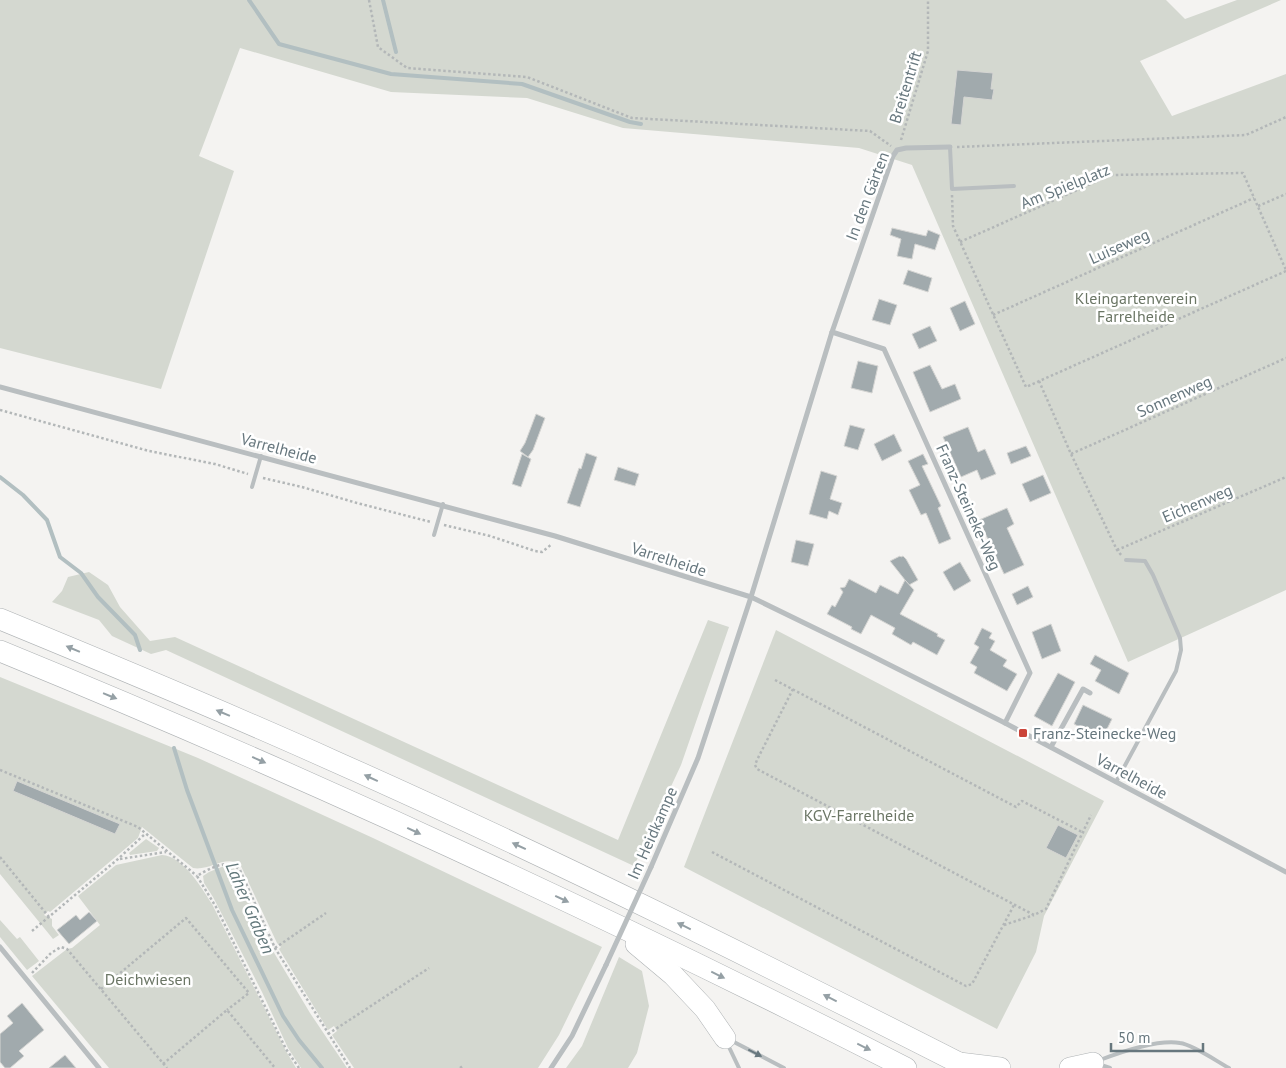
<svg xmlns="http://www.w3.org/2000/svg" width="1286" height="1068" font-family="'PT Sans',sans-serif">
<rect width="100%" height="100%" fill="#f4f3f1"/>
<g fill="#d4d8d0">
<path d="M0 0H1166L1185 19 1237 0H1281L1140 61 1172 116 1286 74V590L1128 662 912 165 859 148 623 128 527 98 391 92 240 48 199 156 234 171 161 389 0 348Z"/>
<path d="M89 572 108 585 120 607 150 641 175 637 618 840 708 620 729 627 681 765 634 866 166 650 151 654 112 636 99 620 52 602 62 591 68 577Z"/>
<path d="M776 630 1104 801 1044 916 1036 952 997 1029 684 867Z"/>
<path d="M0 677 198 758 373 838 602 947 559 1035 538 1068H354L332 1035 337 1031 334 1026 328 1030 279 949 281 947 277 943 240 864C224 855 210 871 193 868L142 827 138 838 50 912 48 911 44 915 52 919V926L59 935 53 939 0 874Z"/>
<path d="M146 839 159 848 157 851 130 855 129 853Z"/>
<path d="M162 855C183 856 201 887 212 904L286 1051 296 1068H109L32 976 67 949 72 948 100 925 78 896 116 865Z"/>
<path d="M224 866H232L237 872 273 951 310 1013 347 1068H301L288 1048 262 992 213 897 204 883 203 876 209 872Z"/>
<path d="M0 920 17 939 20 937 39 961 27 970 0 937Z"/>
<path d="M619 957 642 971 649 1006 637 1053 628 1068H566L582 1046Z"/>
</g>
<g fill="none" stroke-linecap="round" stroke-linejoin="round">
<g stroke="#b2bfc1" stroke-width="4">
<path d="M249 0 279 44 391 74 522 84 630 122 641 124"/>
<path d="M383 0 396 52"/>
<path d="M0 477 23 495 47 520 60 557 81 573 98 597 135 635 140 650"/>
<path d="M174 748 187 790 232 910 283 1016 299 1040 322 1068"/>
</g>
</g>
<g fill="#a1aaad" stroke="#d5d5d3">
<path d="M957 70 993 73 991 89H994L992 100 964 97 961 125 951 124Z"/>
<path d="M892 228 926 236 928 230 940 235 935 250 915 244 912 259 897 256 901 239 890 235Z"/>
<path d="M908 270 932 278 928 292 903 284Z"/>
<path d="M879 299 897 305 890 325 872 320Z"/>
<path d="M965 301 975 324 960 331 950 308Z"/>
<path d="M930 326 937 341 919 349 912 334Z"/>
<path d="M858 361 878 366 872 393 851 388Z"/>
<path d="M930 365 942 389 955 384 961 399 930 412 913 372Z"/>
<path d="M536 414 545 418 533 450 528 457 520 451 525 443Z"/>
<path d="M850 425 865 429 858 450 844 446Z"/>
<path d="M968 427 978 452 985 449 996 474 981 480 977 470 961 477 943 437Z"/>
<path d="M894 434 902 451 882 461 874 444Z"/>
<path d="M1026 446 1031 456 1011 464 1007 453Z"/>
<path d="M586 453 597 457 580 507 567 503 579 468 581 469Z"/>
<path d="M522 454 531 459 521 487 512 484Z"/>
<path d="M923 454 928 464 922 466 941 506 938 508 951 539 939 544 926 513 921 515 909 490 920 485 908 461Z"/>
<path d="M618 467 639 474 635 486 614 480Z"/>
<path d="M821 471 837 476 830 499 842 503 838 515 829 511 827 519 809 514Z"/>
<path d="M1043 475 1051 493 1030 502 1022 484Z"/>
<path d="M1007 508 1014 524 1007 528 1024 565 1004 574 979 520Z"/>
<path d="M796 540 814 544 808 566 791 562Z"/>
<path d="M900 556 901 557 903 556 906 559 918 580 909 585 890 561Z"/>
<path d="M960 562 971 581 954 591 943 572Z"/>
<path d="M849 579 876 593 880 585 898 594 905 580 914 590 900 614 938 634 937 636 945 640 937 655 913 642 911 645 892 634 895 628 871 615 861 634 851 629 852 627 827 614 832 605 835 607 843 592 840 588 845 587Z"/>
<path d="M1028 586 1033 597 1017 605 1012 594Z"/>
<path d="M1051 624 1061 651 1042 659 1032 632Z"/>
<path d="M982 628 992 633 989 638 995 641 990 650 1007 660 1003 666 1017 674 1007 691 974 673 977 667 970 663 979 647 974 644Z"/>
<path d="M1095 655 1129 673 1119 694 1095 681 1101 670 1090 664Z"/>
<path d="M1058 673 1075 682 1052 726 1034 716Z"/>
<path d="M1083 705 1112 719 1102 739 1074 724Z"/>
<path d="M17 781 120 824 115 834 13 791Z"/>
<path d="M1058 825 1078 835 1066 858 1046 848Z"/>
<path d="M89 912 97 921 69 944 57 930 76 915 80 920Z"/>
<path d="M22 1003 44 1030 19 1051 24 1056 10 1068H5L0 1062V1034L13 1023 7 1016Z"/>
<path d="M65 1055 76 1068H49Z"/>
</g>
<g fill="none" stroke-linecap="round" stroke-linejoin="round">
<g stroke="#afb3b5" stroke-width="22">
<g id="highway">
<path d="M0 619C112 665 225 712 336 762 550 857 760 962 969 1068"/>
<path d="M0 651C308 777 610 917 906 1068"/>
<path d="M636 944 673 975 705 1009 725 1038"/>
<path d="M959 1063 1000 1068"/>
<path d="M1070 1068 1093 1063"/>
</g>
</g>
<g stroke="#b3b7b8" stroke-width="2.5" stroke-dasharray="2.5 2.5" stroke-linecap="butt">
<path d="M369 0 378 47 407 68 527 77 632 118 870 131 891 146"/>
<path d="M901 140 928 51V0"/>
<path d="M957 147 1246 135 1286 117"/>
<path d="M952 195 953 226 1026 387 1286 271"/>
<path d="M1258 206 1286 194"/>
<path d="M960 242 1111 175 1243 173 1286 270"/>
<path d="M993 315 1254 198"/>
<path d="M1039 381 1071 454 1117 550 1122 556"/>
<path d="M0 410 149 451 215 464 248 474"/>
<path d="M1071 454 1286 358"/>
<path d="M263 478 302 487 357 503 431 522"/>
<path d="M444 525 490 536 535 551 542 552 552 544"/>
<path d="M1117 550 1286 477"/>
<path d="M775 680 1016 807 1022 801 1084 833"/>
<path d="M793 689 757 760 755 765 757 769 1034 915 1046 909 1091 815"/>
<path d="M0 770 138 827 197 876"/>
<path d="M712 852 966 986 972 984 1014 905"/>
<path d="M0 857 49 917"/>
<path d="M120 859 166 852"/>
<path d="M1004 925 1034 915"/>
<path d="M32 931 118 859 145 834"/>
<path d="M275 948 326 913"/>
<path d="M32 973 51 953 61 947 67 949 167 1068"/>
<path d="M101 989 186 918 249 993 227 1010"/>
<path d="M328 1034 429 968"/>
<path d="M163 1064 227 1010 275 1068"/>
<path d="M299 1068 286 1049 216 907 197 876C209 869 228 857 240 870L275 948 350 1068"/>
<path d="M460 1068 464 1065"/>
</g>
<g stroke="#b9bec0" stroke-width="4">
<path d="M950 147 952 189 1014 186"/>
<path d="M252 487 261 456"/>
<path d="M434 535 443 504"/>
<path d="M1116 782 1176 671 1181 650 1180 638 1153 575 1145 561 1126 560"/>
<path d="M732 1041 784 1068"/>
<path d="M728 1045 739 1068"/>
<path d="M1100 1060C1121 1052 1157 1039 1180 1043 1194 1045 1216 1061 1229 1068"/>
<path d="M1098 1064 1110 1068"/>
</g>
<g stroke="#b9bec0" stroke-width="5">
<path d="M832 332 884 349 1030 673 1005 723"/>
<path d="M0 387 555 536 751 597 868 654 1005 723 1286 872"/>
<path d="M1051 747 1083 689 1090 693"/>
<path d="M651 867 698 758 751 597 832 332 893 156 897 150 906 148 950 147"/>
<path d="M0 947 99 1068"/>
<path d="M551 1068 572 1036 606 965"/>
</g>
<use href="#highway" stroke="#fff" stroke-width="21"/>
<path stroke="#b9bec0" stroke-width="5" d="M606 965 651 867"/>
</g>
<defs><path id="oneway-solid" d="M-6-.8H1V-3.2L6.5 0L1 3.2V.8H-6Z" transform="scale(1.25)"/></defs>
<g fill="#95a0a5">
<use href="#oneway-solid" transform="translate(73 649) rotate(-157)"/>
<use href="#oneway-solid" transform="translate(110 696) rotate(22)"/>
<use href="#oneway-solid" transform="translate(223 713) rotate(-157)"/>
<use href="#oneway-solid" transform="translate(259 760) rotate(24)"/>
<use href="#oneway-solid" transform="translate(371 778) rotate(-155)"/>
<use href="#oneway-solid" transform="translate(414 831) rotate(25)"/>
<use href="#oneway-solid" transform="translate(519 846) rotate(-155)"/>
<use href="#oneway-solid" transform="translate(562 899) rotate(25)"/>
<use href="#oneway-solid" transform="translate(684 926) rotate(-154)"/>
<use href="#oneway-solid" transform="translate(718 975) rotate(26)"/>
<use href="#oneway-solid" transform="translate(830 998) rotate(-153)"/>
<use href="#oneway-solid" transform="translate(864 1047) rotate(26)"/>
</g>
<use fill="#67777e" href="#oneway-solid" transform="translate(755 1053) rotate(27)"/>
<rect fill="#cb453a" stroke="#fff" stroke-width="2" x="1018" y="728" width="10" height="10" rx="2.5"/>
<g text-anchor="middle" stroke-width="5" stroke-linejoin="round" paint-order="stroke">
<g font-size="16" fill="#67777e" stroke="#fff">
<text transform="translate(905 87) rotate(-73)" y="6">Breitentrift</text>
<text transform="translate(1065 186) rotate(-22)" y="6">Am Spielplatz</text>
<text transform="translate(867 196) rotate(-69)" y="6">In den Gärten</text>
<text transform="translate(1119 246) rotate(-24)" y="6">Luiseweg</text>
<text transform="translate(1174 396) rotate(-24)" y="6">Sonnenweg</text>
<text transform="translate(279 448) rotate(15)" y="6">Varrelheide</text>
<text transform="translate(1197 503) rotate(-23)" y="6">Eichenweg</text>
<text transform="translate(969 507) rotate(66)" y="6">Franz-Steineke-Weg</text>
<text transform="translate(669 559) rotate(18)" y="6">Varrelheide</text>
<text transform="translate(1132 776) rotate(28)" y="6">Varrelheide</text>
<text transform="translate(652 833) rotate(-66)" y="6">Im Heidkampe</text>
</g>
<g font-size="16" fill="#6b7665" stroke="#fff">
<text x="1136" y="304">Kleingartenverein<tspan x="1136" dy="18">Farrelheide</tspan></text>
<text x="859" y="821">KGV-Farrelheide</text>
<text x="148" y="985">Deichwiesen</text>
</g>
<g font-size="16" fill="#67777e" stroke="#fff" text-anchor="start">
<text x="1033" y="739">Franz-Steinecke-Weg</text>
</g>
<g font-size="18" font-style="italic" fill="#63787b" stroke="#fff">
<text transform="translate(250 908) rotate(67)" y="6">Laher Graben</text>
</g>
</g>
<path d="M1111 1043v8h92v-8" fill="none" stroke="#67777e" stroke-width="2.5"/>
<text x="1118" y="1043" font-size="15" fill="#67777e" stroke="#ffffff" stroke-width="4" paint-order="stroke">50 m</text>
</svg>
